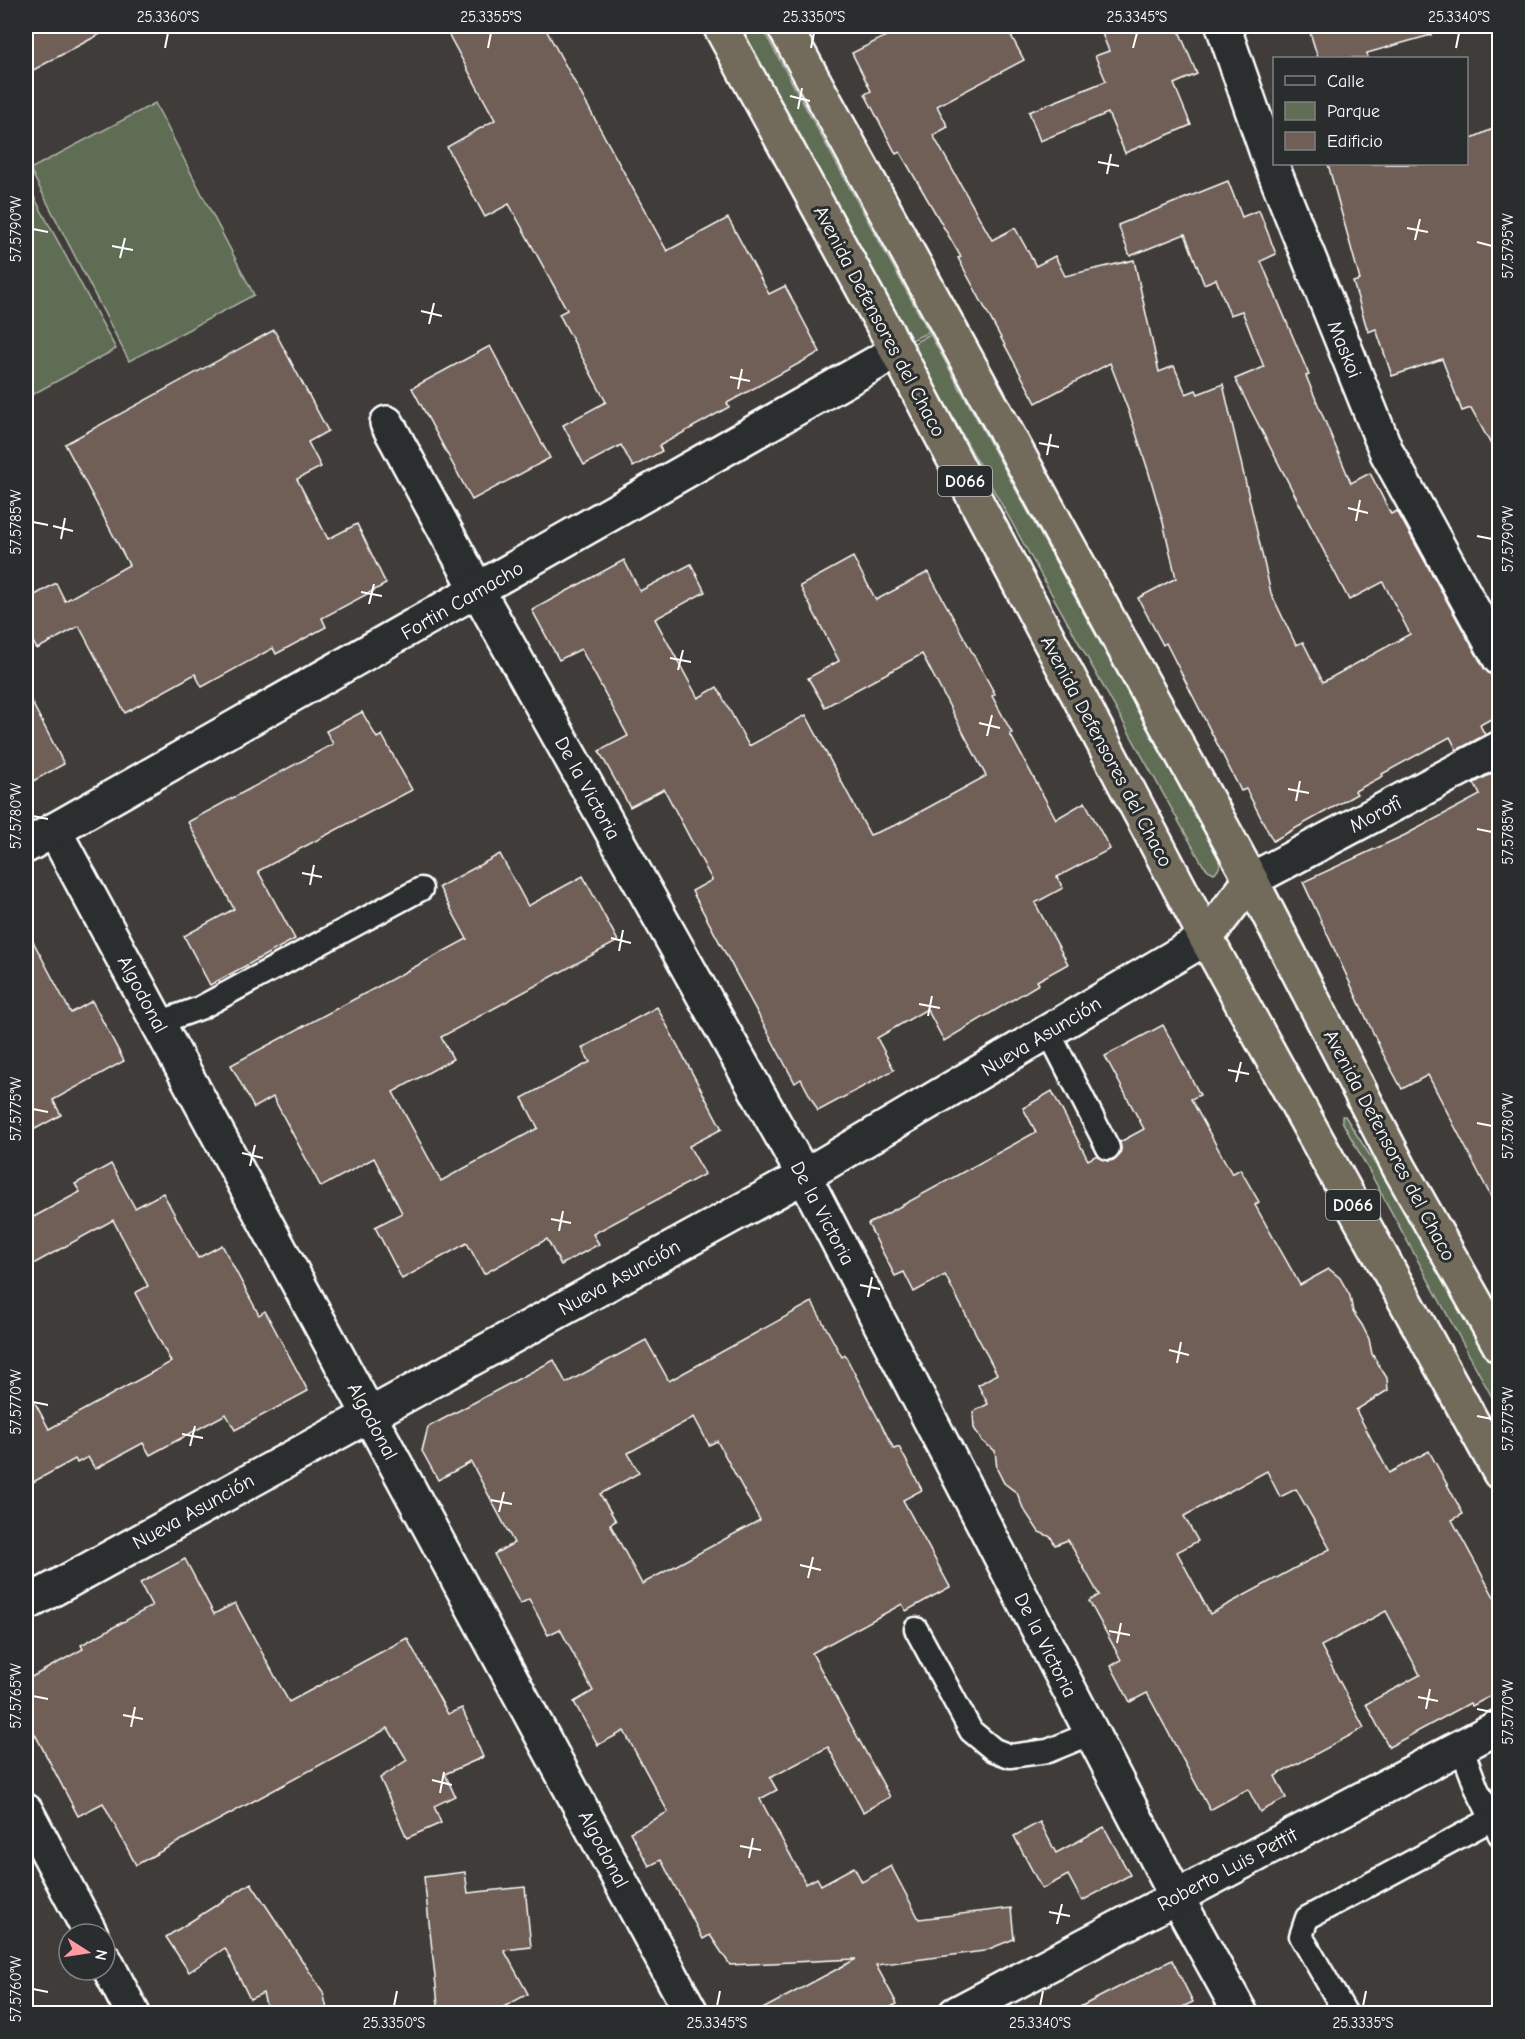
<svg xmlns="http://www.w3.org/2000/svg" width="1525" height="2039" font-family="'Comic Neue',sans-serif">
<rect width="100%" height="100%" fill="#3f3c3a"/>
<filter id="ink" filterUnits="userSpaceOnUse"><feTurbulence type="fractalNoise" baseFrequency=".0167" numOctaves="2"/><feDisplacementMap in="SourceGraphic" scale="12" xChannelSelector="R" yChannelSelector="G"/><feConvolveMatrix kernelMatrix="1 2 1 2 8 2 1 2 1" color-interpolation-filters="sRGB"/></filter>
<g filter="url(#ink)">
<g fill="#616d55" stroke="#b0b6aa" stroke-width="1.5">
<path d="M737 26H761L929 332 910 341Z"/>
<path d="M155 103 254 295 129 361 30 169Z"/>
<path d="M26 182 116 349 26 398Z"/>
<path d="M930 334 1218 857 1220 865 1218 870 1214 873 1208 870 1203 865 912 344Z"/>
<path d="M1342 1116H1345L1384 1178 1413 1216 1499 1374V1410L1342 1121Z"/>
</g>
<g fill="#705f57" stroke="#fff" stroke-width="1.5" fill-rule="evenodd">
<path d="M26 26H115L26 74Z"/>
<path d="M444 26H544L667 251 728 218 769 294 785 286 820 352 727 403 729 407 659 446 662 451 633 467 621 445 584 465 563 425 606 402 559 314 567 310 509 204 485 217 447 147 495 120Z"/>
<path d="M906 26H1006L1024 60 937 106 948 127 933 135 992 240 1015 228 1036 266 1055 256 1065 276 1134 260 1159 372 1174 366 1186 394 1196 390 1198 394 1223 384 1271 593 1296 645 1303 642 1323 682 1410 634 1383 582 1349 600 1235 379 1264 367 1242 311 1230 315 1216 279 1204 284 1185 234 1130 256 1118 225 1228 181 1242 217 1259 210 1276 254 1261 261 1309 375 1306 376 1351 483 1370 473 1391 514 1397 511 1484 668 1491 675 1500 678V714L1480 725 1485 735 1457 750 1450 737 1382 774 1383 776 1355 791 1357 794 1273 841 1246 789 1241 791 1166 643 1163 645 1138 598 1176 578 1163 522 1148 470 1130 415 1110 363 1036 403 958 258 961 257 900 152 896 154 865 94 871 91 852 53Z"/>
<path d="M1099 26H1177L1197 74 1174 84 1191 125 1125 153 1108 113 1040 141 1029 112 1106 81 1095 56 1109 51Z"/>
<path d="M1308 26H1429L1431 35 1367 53 1368 58H1318Z"/>
<path d="M1500 126V461L1471 408 1462 411 1442 359 1392 376 1376 329 1368 332 1353 282 1360 280 1328 164H1467V140Z"/>
<path d="M274 330 328 431 308 442 321 467 297 479 328 539 357 524 386 584 322 618 326 627 276 654 273 648 202 687 195 674 125 713 79 626 37 649 26 629V600L56 583 65 601 129 565 65 444Z"/>
<path d="M490 346 550 458 472 500 412 388Z"/>
<path d="M853 557 876 600 928 572 995 694 992 696 1012 733 1010 734 1056 819 1085 802 1110 849 1057 877 1063 888 1035 903 1068 964 1037 981 1039 984 944 1041 927 1009 877 1038 894 1070 818 1111 801 1079 795 1083 692 891 712 880 664 789 630 807 599 751 628 736 581 649 559 660 532 610 624 560 640 591 691 564 705 592 655 619 698 698 717 687 749 746 806 715 870 835 898 824 986 776 922 654 825 707 808 678 839 661 800 586Z"/>
<path d="M26 691 64 764 26 785Z"/>
<path d="M362 712 377 738 382 735 412 790 258 871 295 939 210 985 184 936 234 909 188 822 333 744 326 731Z"/>
<path d="M1500 769V1214L1428 1075 1402 1089 1383 1054 1303 882 1405 835 1480 795 1474 783Z"/>
<path d="M500 854 528 906 583 876 618 941 441 1037 453 1059 393 1092 441 1181 538 1128 522 1098 590 1062 582 1048 657 1007 722 1129 689 1146 705 1174 593 1234 599 1244 561 1265 547 1239 484 1274 467 1243 402 1279 375 1227 402 1213 374 1158 321 1187 273 1097 254 1108 231 1065 467 939 439 887Z"/>
<path d="M26 928 71 1013 92 1001 124 1061 53 1100 61 1115 26 1134Z"/>
<path d="M1163 1025 1200 1095 1191 1099 1232 1174 1240 1169 1259 1202 1255 1205 1300 1285 1329 1269 1340 1278 1350 1296 1353 1312 1362 1325 1369 1339 1372 1354 1387 1378 1388 1390 1356 1410 1389 1473 1429 1451 1463 1514 1452 1520 1500 1608V1691L1472 1706 1470 1703 1389 1747 1366 1704 1420 1675 1386 1611 1321 1646 1364 1728 1275 1776 1286 1798 1260 1812 1248 1789 1210 1810 1147 1693 1130 1702 1111 1666 1121 1660 1089 1601 1099 1595 1068 1540 1055 1545 1051 1537 1039 1532 1023 1508 1017 1493 1004 1483 997 1469 995 1451 982 1441 974 1428 973 1412 988 1404 978 1385 997 1374 945 1275 914 1292 904 1272 895 1276 868 1224 1036 1132 1023 1108 1052 1091 1088 1160 1097 1155 1107 1161 1115 1160 1120 1155 1121 1149 1120 1142 1144 1129 1105 1056ZM1267 1471 1280 1497 1296 1489 1330 1549 1210 1614 1177 1552 1198 1541 1184 1516Z"/>
<path d="M111 1164 135 1208 163 1193 198 1258 222 1245 259 1315 265 1311 308 1391 235 1430 226 1414 150 1455 143 1443 95 1469 88 1457 77 1463 75 1459 26 1486V1386L49 1429 171 1362 135 1293 148 1286 113 1220 26 1268V1221L80 1192 75 1184Z"/>
<path d="M812 1302 842 1357 845 1355 894 1449 899 1447 922 1490 903 1500 950 1587 906 1611 902 1604 812 1653 890 1797 863 1812 828 1747 770 1778 777 1790 760 1799 806 1884 817 1878 821 1885 854 1867 862 1882 891 1866 919 1919 1011 1908 1014 1939 984 1951 876 1965 897 2004 879 2013H755L856 1959 730 1965 710 1935 703 1939 661 1860 649 1866 630 1832 668 1812 624 1731 598 1745 574 1702 593 1691 560 1629 548 1635 529 1599 520 1604 494 1554 514 1543 471 1462 438 1480 422 1451 428 1427 554 1360 566 1383 646 1340 669 1381ZM694 1417 709 1445 717 1441 760 1520 642 1584 610 1524 616 1521 600 1494 639 1473 628 1453Z"/>
<path d="M185 1559 214 1614 235 1603 289 1702 407 1638 448 1714 462 1708 483 1757 445 1774 455 1796 434 1806 441 1823 407 1838 380 1778 407 1760 388 1728 136 1865 103 1803 78 1816 26 1717V1680L83 1649 81 1645 152 1606 140 1583Z"/>
<path d="M1040 1822 1056 1853 1104 1827 1130 1875 1082 1901 1068 1875 1042 1889 1014 1836Z"/>
<path d="M465 1872 468 1893 525 1887 531 1947 504 1950 528 1994 492 2013H439L424 1877Z"/>
<path d="M251 1883 323 1992 328 2013H268L263 1993 250 1999 225 1948 189 1972 166 1937Z"/>
<path d="M1172 1960 1193 2002 1170 2013H1068Z"/>
</g>
<g fill="none" stroke-linecap="round" stroke-linejoin="round">
<g stroke="#fff" stroke-width="27">
<g id="lane">
<path d="M158 1023 200 1008 421 889"/>
<path d="M1048 1031 1108 1148"/>
<path d="M916 1629 971 1731 994 1750 1010 1756 1048 1751 1092 1733"/>
<path d="M1461 1746 1477 1789 1500 1835"/>
<path d="M1346 2014 1301 1936 1307 1918 1492 1819"/>
</g>
</g>
<g stroke="#fff" stroke-width="38">
<g id="street">
<path d="M1223 26 1268 156 1387 453 1500 659"/>
<path d="M387 423 478 591 804 1176 1176 1896 1241 2014"/>
<path d="M54 830 692 2014"/>
<path d="M26 846 897 351"/>
<path d="M26 1811 91 1934"/>
<path d="M105 1960 133 2014"/>
<path d="M955 2014 1500 1726"/>
</g>
</g>
<g stroke="#fff" stroke-width="38">
<g id="secondary">
<path d="M1251 880 1500 748"/>
<path d="M26 1604 804 1176 1206 938"/>
</g>
</g>
<g stroke="#fff" stroke-width="38">
<g id="highway">
<path d="M720 26 897 351 1206 938 1500 1473"/>
<path d="M784 26 1251 880 1399 1167 1500 1346"/>
<path d="M1206 938 1251 880"/>
</g>
</g>
<use href="#lane" stroke="#2a2d2e" stroke-width="22"/>
<use href="#street" stroke="#2a2d2e" stroke-width="33"/>
<use href="#secondary" stroke="#2a2d2e" stroke-width="33"/>
<use href="#highway" stroke="#726b5a" stroke-width="33"/>
</g>
</g>
<path fill="none" stroke="#fff" stroke-width="2" d="M165 48 168 33M488 48 491 33M811 48 814 33M1133 48 1137 33M1456 48 1459 33M790 96 810 101M798 109 802 88M1098 162 1119 166M1107 174 1111 154M1407 228 1428 232M33 229 48 232M1415 240 1420 219M1477 242 1492 246M112 246 133 250M120 258 125 238M421 311 442 316M429 324 434 303M730 377 750 381M738 389 742 369M1039 443 1059 447M1047 455 1051 434M1348 508 1368 513M1356 521 1360 500M33 522 48 525M53 526 73 531M1477 536 1492 539M61 539 65 518M361 592 382 596M369 604 374 584M670 658 691 662M678 670 683 650M979 723 1000 728M987 736 992 715M1288 789 1309 793M1296 801 1300 781M33 816 48 819M1477 829 1492 832M302 873 322 877M310 885 314 865M611 938 631 943M619 951 623 930M919 1004 940 1008M928 1016 932 996M1228 1070 1249 1074M1236 1082 1241 1062M33 1109 48 1112M1477 1123 1492 1126M242 1153 263 1158M250 1166 255 1145M551 1219 571 1223M559 1231 563 1211M860 1285 880 1289M868 1297 872 1277M1169 1350 1189 1355M1177 1363 1181 1342M33 1402 48 1405M1477 1416 1492 1419M182 1434 203 1438M190 1446 195 1426M491 1500 512 1504M499 1512 504 1492M800 1565 821 1570M808 1578 813 1557M1109 1631 1130 1635M1117 1643 1121 1623M33 1696 48 1699M1418 1697 1438 1701M1426 1709 1430 1689M1477 1709 1492 1712M123 1715 143 1719M131 1727 135 1707M432 1780 452 1785M440 1793 444 1772M740 1846 761 1850M749 1858 753 1838M1049 1912 1070 1916M1057 1924 1062 1904M33 1989 48 1992M394 2006 397 1991M717 2006 720 1991M1040 2006 1043 1991M1363 2006 1366 1991"/>
<g text-anchor="middle" stroke-width="6" stroke-linejoin="round" paint-order="stroke">
<g fill="#2a2d2e" stroke="#bfc0c0" stroke-width="1.5">
<rect x="938" y="466" width="54" height="30" rx="4.5"/>
<rect x="1326" y="1190" width="54" height="30" rx="4.5"/>
</g>
<g font-size="18" font-weight="bold" fill="#fff">
<text x="965" y="487">D066</text>
<text x="1353" y="1211">D066</text>
</g>
<g font-size="20" fill="#fff" stroke="#2a2d2e">
<text transform="translate(880 321) rotate(62)" y="7">Avenida Defensores del Chaco</text>
<text transform="translate(1345 349) rotate(68)" y="7">Maskoi</text>
<text transform="translate(462 600) rotate(-30)" y="7">Fortin Camacho</text>
<text transform="translate(1107 751) rotate(62)" y="7">Avenida Defensores del Chaco</text>
<text transform="translate(588 788) rotate(61)" y="7">De la Victoria</text>
<text transform="translate(1375 814) rotate(-28)" y="7">Morotî</text>
<text transform="translate(143 994) rotate(62)" y="7">Algodonal</text>
<text transform="translate(1041 1036) rotate(-31)" y="7">Nueva Asunción</text>
<text transform="translate(1390 1145) rotate(62)" y="7">Avenida Defensores del Chaco</text>
<text transform="translate(823 1213) rotate(62)" y="7">De la Victoria</text>
<text transform="translate(619 1277) rotate(-29)" y="7">Nueva Asunción</text>
<text transform="translate(373 1421) rotate(62)" y="7">Algodonal</text>
<text transform="translate(193 1511) rotate(-29)" y="7">Nueva Asunción</text>
<text transform="translate(1046 1645) rotate(63)" y="7">De la Victoria</text>
<text transform="translate(604 1849) rotate(62)" y="7">Algodonal</text>
<text transform="translate(1227 1869) rotate(-28)" y="7">Roberto Luis Pettit</text>
</g>
</g>
<rect width="1525" height="2039" fill="none" stroke="#2a2d2e" stroke-width="66"/>
<rect x="1273" y="57" width="195" height="108" fill="#2a2d2e" stroke="#7f8182" stroke-width="1.5"/>
<rect x="1285" y="76" width="30" height="9" fill="#2a2d2e" stroke="#7f8182" stroke-width="1.5"/>
<text x="1327" y="87" font-size="18" fill="#ffffff">Calle</text>
<rect x="1285" y="102" width="30" height="18" fill="#616d55" stroke="#7f8182" stroke-width="1.5"/>
<text x="1327" y="117" font-size="18" fill="#ffffff">Parque</text>
<rect x="1285" y="132" width="30" height="18" fill="#705f57" stroke="#7f8182" stroke-width="1.5"/>
<text x="1327" y="147" font-size="18" fill="#ffffff">Edificio</text>
<g transform="translate(87 1952) rotate(102)"><circle r="28" fill="#2a2d2e" stroke="#7f8182" stroke-width="1.5"/>
<path d="M0-4.5L10 22L0 15L-10 22Z" fill="#ff9aa2"/>
<text y="-9" font-size="16" font-weight="bold" text-anchor="middle" fill="#ffffff">N</text>
</g>
<rect x="33" y="33" width="1459" height="1973" fill="none" stroke="#fff" stroke-width="2"/>
<g font-size="15" text-anchor="middle" fill="#fff">
<text x="168" y="22">25.3360°S</text>
<text x="491" y="22">25.3355°S</text>
<text x="814" y="22">25.3350°S</text>
<text x="1137" y="22">25.3345°S</text>
<text x="1459" y="22">25.3340°S</text>
<text transform="translate(16 229) rotate(-90)" y="5">57.5790°W</text>
<text transform="translate(1508 246) rotate(-90)" y="5">57.5795°W</text>
<text transform="translate(16 522) rotate(-90)" y="5">57.5785°W</text>
<text transform="translate(1508 539) rotate(-90)" y="5">57.5790°W</text>
<text transform="translate(16 816) rotate(-90)" y="5">57.5780°W</text>
<text transform="translate(1508 832) rotate(-90)" y="5">57.5785°W</text>
<text transform="translate(16 1109) rotate(-90)" y="5">57.5775°W</text>
<text transform="translate(1508 1126) rotate(-90)" y="5">57.5780°W</text>
<text transform="translate(16 1402) rotate(-90)" y="5">57.5770°W</text>
<text transform="translate(1508 1419) rotate(-90)" y="5">57.5775°W</text>
<text transform="translate(16 1696) rotate(-90)" y="5">57.5765°W</text>
<text transform="translate(1508 1712) rotate(-90)" y="5">57.5770°W</text>
<text transform="translate(16 1989) rotate(-90)" y="5">57.5760°W</text>
<text x="394" y="2028">25.3350°S</text>
<text x="717" y="2028">25.3345°S</text>
<text x="1040" y="2028">25.3340°S</text>
<text x="1363" y="2028">25.3335°S</text>
</g>
</svg>
